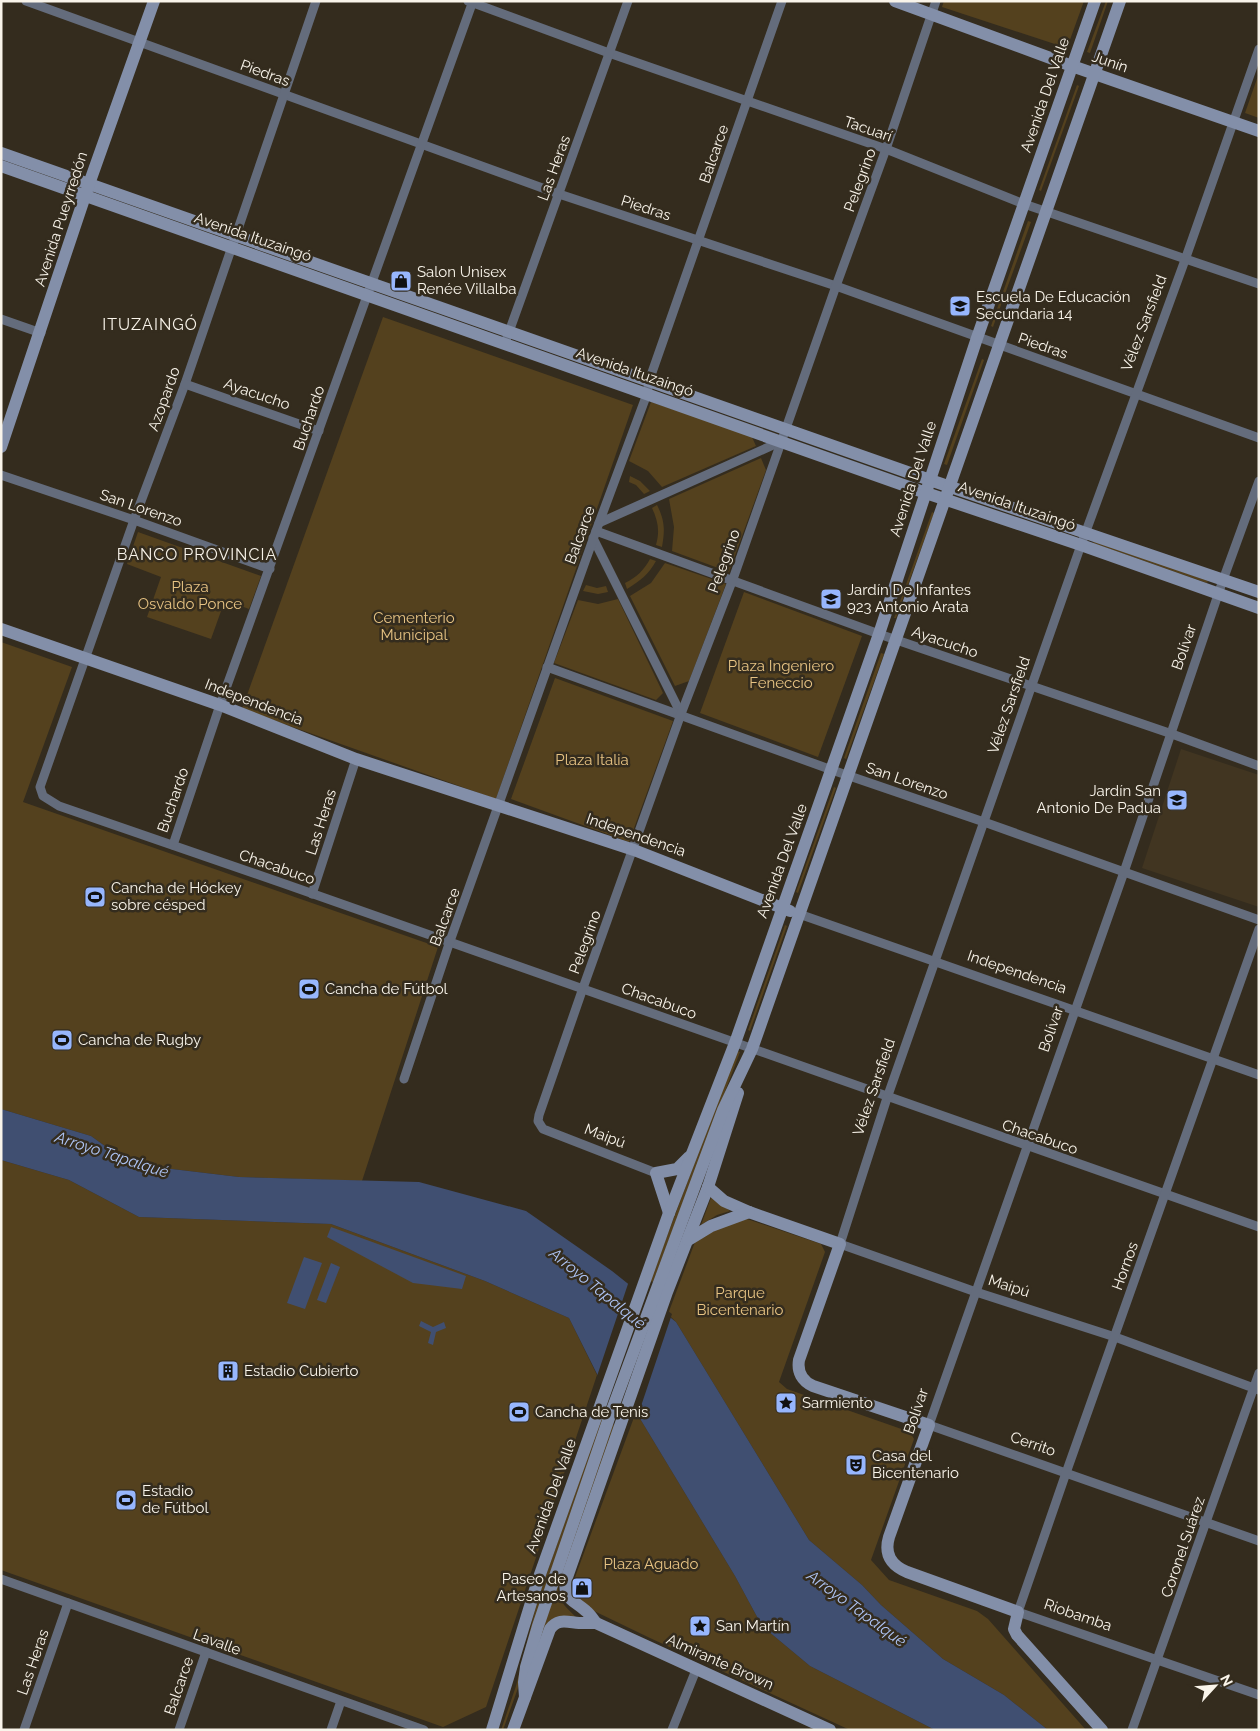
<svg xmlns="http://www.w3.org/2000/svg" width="1260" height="1731" font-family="Raleway,sans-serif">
<rect width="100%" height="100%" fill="#342c1e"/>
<path fill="#413521" d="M1181 749 1259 775V907L1142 868Z"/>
<g fill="#54411e">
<path d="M944 1H1084L1067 48 942 7Z"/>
<path d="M1106 1H1108L1090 53 1087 52Z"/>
<path d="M1259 73V118L1245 113Z"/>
<path d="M1077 85 1079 86 1041 191 1039 190Z"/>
<path d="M1028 221 1031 222 993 327 991 326Z"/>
<path d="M383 317 633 405 496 799 242 709Z"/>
<path d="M982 359 984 360 947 465 944 464Z"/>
<path d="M651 402 751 435 756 446 662 487 648 471 629 461Z"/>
<path d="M761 458 766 470 729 572 672 551 674 527 669 499Z"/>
<path d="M630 476 640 481 650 491 644 494 636 485 629 482Z"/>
<path d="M657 505C665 521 665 530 662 547L656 545C660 531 658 521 652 508Z"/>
<path d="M932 512 934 513 896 618H894Z"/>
<path d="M138 532 261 576 249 609 225 600 211 639 147 617 161 577 127 564Z"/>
<path d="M1094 540 1208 581 1207 583 1093 543Z"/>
<path d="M650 559 656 561C649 574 640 581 627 589L625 583C637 577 644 570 650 559Z"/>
<path d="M665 563 726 584 689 681 675 686 630 596 651 583Z"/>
<path d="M586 585 597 588 606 586 608 592 598 594 583 591Z"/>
<path d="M744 592 862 636 818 757 700 713Z"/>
<path d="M618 599 663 693 656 700 554 663 578 600 598 604Z"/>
<path d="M1 642 72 667 23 802 438 947 362 1181 239 1177 130 1164 91 1136 1 1109Z"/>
<path d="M881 653 884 654 846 759 844 758Z"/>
<path d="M555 678 673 721 629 842 511 799Z"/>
<path d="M834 787 836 788 798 893 796 892Z"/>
<path d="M785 925 787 926 750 1031 748 1030Z"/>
<path d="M737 1051 740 1052 653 1282 650 1281Z"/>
<path d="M1 1160 69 1180 139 1217 331 1224 485 1281 569 1318 597 1375 486 1707 443 1727 1 1570Z"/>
<path d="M712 1195 730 1211 717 1215 701 1225Z"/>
<path d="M747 1219 821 1244 825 1252 779 1382 787 1389 910 1432 914 1439 871 1560 889 1580 977 1611 988 1619 1086 1730H1048L1004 1695 943 1659 881 1605 862 1585 809 1540 676 1322 668 1314 695 1242 716 1227Z"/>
<path d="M636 1412 735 1576 762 1626 810 1666 935 1730H850L650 1638 594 1611 574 1600 571 1588Z"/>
<path d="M602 1417 604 1418 518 1688 503 1730H501L516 1686 538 1598Z"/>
<path d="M613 1424 615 1426 558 1588C559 1603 568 1609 578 1619 546 1616 549 1618 538 1647L543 1621Z"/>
</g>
<g fill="#404f71">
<path d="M1 1109 91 1136 130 1164 239 1177 419 1182 526 1211 612 1271 676 1322 809 1540 862 1585 881 1605 943 1659 1004 1695 1048 1730H935L810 1666 762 1626 735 1576 636 1412 602 1384 569 1318 485 1281 331 1224 139 1217 69 1180 1 1160Z"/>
<path d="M331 1227 466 1276 462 1289 413 1283 327 1237Z"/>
<path d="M304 1257 322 1263 305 1309 287 1303Z"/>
<path d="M331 1263 340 1267 326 1303 317 1300Z"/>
<path d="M421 1321 433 1327 444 1322 446 1328 436 1332 433 1345 428 1343 431 1332 419 1326Z"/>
</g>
<path fill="#342c1e" d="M629 1281 672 1314 637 1418 634 1414 600 1386 596 1379Z"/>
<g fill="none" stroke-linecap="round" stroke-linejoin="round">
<g stroke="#646c7c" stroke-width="9">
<path d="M26 1 559 194 836 286 1259 438"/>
<path d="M316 1 185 384 134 520 40 787 43 796 59 806C460 943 858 1088 1259 1227"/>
<path d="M468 1 609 53 886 149 1024 204 1259 284"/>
<path d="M1259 49 1185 260 1081 545 887 1098 840 1244 976 1292 1115 1337 1259 1390"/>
<path d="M1 319 41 333"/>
<path d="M505 343 628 1"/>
<path d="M185 384 319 431"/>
<path d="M1 475 134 520 270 569"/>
<path d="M1259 481 1223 580 1124 872 929 1425 1259 1541"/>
<path d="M599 523 782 441"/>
<path d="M596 531 879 634 1172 734 1259 766"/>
<path d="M593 538 681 714"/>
<path d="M547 667 832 770 984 822 1259 920"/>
<path d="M173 845 220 705 473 1"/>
<path d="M312 894 356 759"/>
<path d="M799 914 1259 1075"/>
<path d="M1259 929 1066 1473 1018 1612 1259 1695"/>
<path d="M404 1079 450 941 596 531 647 394 649 381 782 1"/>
<path d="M656 1173 543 1129 538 1121 539 1115 583 988 681 714 733 579 836 286 886 149 936 1"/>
<path d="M1 1579 424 1730"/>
<path d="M24 1730 68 1603"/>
<path d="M179 1730 206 1652"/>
<path d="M331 1730 341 1701"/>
<path d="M672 1730 696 1670"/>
<path d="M1132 1730 1259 1373"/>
</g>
<g stroke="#838fa9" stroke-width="12">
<path d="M895 1 1072 66 1259 131"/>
<path d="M1 153 930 480 1259 592"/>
<path d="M1 166 926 493 1081 545 1259 608"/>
<path d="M1 447 89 184 154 1"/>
<path d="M1 629 220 705 356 759 634 850 790 911"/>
<path d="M738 1093 708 1187 667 1292 566 1580C563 1600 573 1599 586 1611 590 1614 593 1619 596 1623L830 1730"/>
<path d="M708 1187 724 1201 749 1212 840 1244 799 1360C797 1372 802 1381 813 1386L929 1425 889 1537C884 1554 891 1565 907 1572L1018 1612 1014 1629 1017 1635 1102 1730"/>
<path d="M669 1213 656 1173 677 1169 689 1157"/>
<path d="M688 1240 711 1226 749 1212"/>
<path d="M525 1697 524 1682 526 1667 538 1626 609 1418 723 1110 752 1049 1120 1"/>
<path d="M492 1730 538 1580 669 1213 735 1043 879 634 977 338 1095 1"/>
<path d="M513 1730 550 1629C558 1618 567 1622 579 1623 585 1623 591 1623 596 1623"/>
</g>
</g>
<defs>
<g id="shop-square" transform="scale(1.125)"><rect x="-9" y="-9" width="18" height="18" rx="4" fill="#97b6fd" stroke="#342c1e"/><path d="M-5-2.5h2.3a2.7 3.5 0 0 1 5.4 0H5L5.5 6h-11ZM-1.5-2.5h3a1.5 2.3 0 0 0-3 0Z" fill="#111"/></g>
<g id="school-square" transform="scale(1.125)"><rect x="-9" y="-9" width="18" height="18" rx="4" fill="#97b6fd" stroke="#342c1e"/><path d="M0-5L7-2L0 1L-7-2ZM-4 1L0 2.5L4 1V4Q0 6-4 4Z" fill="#111"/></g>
<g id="stadium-square" transform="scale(1.125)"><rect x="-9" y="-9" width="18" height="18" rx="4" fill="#97b6fd" stroke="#342c1e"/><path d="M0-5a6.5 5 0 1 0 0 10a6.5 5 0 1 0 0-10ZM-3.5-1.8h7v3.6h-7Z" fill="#111"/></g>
<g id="building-square" transform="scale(1.125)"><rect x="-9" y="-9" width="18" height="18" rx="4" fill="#97b6fd" stroke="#342c1e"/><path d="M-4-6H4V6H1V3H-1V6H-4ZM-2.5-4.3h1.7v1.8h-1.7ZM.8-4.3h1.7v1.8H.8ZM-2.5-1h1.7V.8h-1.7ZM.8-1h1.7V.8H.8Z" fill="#111"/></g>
<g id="sight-square" transform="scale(1.125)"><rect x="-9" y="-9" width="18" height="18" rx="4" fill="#97b6fd" stroke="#342c1e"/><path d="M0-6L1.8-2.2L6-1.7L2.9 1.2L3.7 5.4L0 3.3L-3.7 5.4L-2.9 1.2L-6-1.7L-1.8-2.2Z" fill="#111"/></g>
<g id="theatre-square" transform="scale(1.125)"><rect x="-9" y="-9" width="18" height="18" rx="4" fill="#97b6fd" stroke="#342c1e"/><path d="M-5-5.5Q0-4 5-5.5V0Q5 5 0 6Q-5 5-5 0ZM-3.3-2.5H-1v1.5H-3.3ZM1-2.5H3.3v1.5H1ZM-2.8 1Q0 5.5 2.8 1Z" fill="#111"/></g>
</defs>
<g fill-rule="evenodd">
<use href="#shop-square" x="401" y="281"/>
<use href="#school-square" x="960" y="306"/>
<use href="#school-square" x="831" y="599"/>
<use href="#school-square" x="1177" y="800"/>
<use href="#stadium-square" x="95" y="897"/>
<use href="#stadium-square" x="309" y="989"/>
<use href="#stadium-square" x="62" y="1040"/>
<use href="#building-square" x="228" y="1371"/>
<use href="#sight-square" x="786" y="1403"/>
<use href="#stadium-square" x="519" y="1412"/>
<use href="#theatre-square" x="856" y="1465"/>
<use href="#stadium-square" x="126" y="1500"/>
<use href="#shop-square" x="582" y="1588"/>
<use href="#sight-square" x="700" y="1626"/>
</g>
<g text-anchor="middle" stroke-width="5" stroke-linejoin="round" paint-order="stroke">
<g font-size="15" fill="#f9f4ea" stroke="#342c1e">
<text transform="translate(1110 62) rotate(19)" y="5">Junín</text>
<text transform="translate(265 73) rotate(20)" y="5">Piedras</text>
<text transform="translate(1045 95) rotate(-71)" y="5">Avenida Del Valle</text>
<text transform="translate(868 129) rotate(19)" y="5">Tacuarí</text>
<text transform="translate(714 154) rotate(-71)" y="5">Balcarce</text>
<text transform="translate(554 168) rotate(-70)" y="5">Las Heras</text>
<text transform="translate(860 180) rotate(-70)" y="5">Pelegrino</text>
<text transform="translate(646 208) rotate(18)" y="5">Piedras</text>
<text transform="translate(61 219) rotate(-72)" y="5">Avenida Pueyrredón</text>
<text transform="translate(253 237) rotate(19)" y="5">Avenida Ituzaingó</text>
<text transform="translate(1144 323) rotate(-69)" y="5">Vélez Sarsfield</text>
<text transform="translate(1043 346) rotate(19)" y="5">Piedras</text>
<text transform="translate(635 372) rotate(19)" y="5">Avenida Ituzaingó</text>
<text transform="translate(257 394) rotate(19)" y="5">Ayacucho</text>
<text transform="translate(164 399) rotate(-70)" y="5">Azopardo</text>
<text transform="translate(309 418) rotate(-71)" y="5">Buchardo</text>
<text transform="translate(913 479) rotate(-72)" y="5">Avenida Del Valle</text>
<text transform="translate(1017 506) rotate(19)" y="5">Avenida Ituzaingó</text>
<text transform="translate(141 508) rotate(19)" y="5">San Lorenzo</text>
<text transform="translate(580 535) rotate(-70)" y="5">Balcarce</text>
<text transform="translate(724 561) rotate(-70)" y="5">Pelegrino</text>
<text transform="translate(945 642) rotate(19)" y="5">Ayacucho</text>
<text transform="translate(1184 647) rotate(-71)" y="5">Bolívar</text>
<text transform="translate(254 702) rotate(21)" y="5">Independencia</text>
<text transform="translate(1009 705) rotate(-71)" y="5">Vélez Sarsfield</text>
<text transform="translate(907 781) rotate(19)" y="5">San Lorenzo</text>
<text transform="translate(173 800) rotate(-71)" y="5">Buchardo</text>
<text transform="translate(321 822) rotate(-72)" y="5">Las Heras</text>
<text transform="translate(636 835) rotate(19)" y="5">Independencia</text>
<text transform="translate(782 861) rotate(-70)" y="5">Avenida Del Valle</text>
<text transform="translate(277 867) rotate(19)" y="5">Chacabuco</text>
<text transform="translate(445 917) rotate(-70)" y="5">Balcarce</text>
<text transform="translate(585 942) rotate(-70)" y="5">Pelegrino</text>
<text transform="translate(1017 972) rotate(19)" y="5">Independencia</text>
<text transform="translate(659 1001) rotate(20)" y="5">Chacabuco</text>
<text transform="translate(1051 1029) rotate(-71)" y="5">Bolívar</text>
<text transform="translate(874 1087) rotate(-71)" y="5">Vélez Sarsfield</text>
<text transform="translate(605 1136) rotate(21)" y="5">Maipú</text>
<text transform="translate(1040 1137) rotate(19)" y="5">Chacabuco</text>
<text transform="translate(1125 1266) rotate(-70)" y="5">Hornos</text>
<text transform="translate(1009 1286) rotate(18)" y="5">Maipú</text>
<text transform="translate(916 1411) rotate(-71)" y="5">Bolívar</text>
<text transform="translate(1033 1444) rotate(19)" y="5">Cerrito</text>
<text transform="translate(551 1496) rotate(-70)" y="5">Avenida Del Valle</text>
<text transform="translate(1183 1547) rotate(-71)" y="5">Coronel Suárez</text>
<text transform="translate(1078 1615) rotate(19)" y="5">Riobamba</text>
<text transform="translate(217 1642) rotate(20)" y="5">Lavalle</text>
<text transform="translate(33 1662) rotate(-71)" y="5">Las Heras</text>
<text transform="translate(720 1662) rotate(24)" y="5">Almirante Brown</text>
<text transform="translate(179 1686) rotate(-71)" y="5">Balcarce</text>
</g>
<g font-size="15" fill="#f9f4ea" stroke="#342c1e" text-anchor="start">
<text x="417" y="277">Salon Unisex<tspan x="417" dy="17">Renée Villalba</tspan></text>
<text x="976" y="302">Escuela De Educación<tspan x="976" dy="17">Secundaria 14</tspan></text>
<text x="847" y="595">Jardín De Infantes<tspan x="847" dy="17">923 Antonio Arata</tspan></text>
<text x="1161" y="796" text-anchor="end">Jardín San<tspan x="1161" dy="17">Antonio De Padua</tspan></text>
<text x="111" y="893">Cancha de Hóckey<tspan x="111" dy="17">sobre césped</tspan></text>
<text x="325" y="994">Cancha de Fútbol</text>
<text x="78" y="1045">Cancha de Rugby</text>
<text x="244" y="1376">Estadio Cubierto</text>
<text x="802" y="1408">Sarmiento</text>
<text x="535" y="1417">Cancha de Tenis</text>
<text x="872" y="1461">Casa del<tspan x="872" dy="17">Bicentenario</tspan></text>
<text x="142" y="1496">Estadio<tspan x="142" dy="17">de Fútbol</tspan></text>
<text x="566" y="1584" text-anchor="end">Paseo de<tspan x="566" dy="17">Artesanos</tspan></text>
<text x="716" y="1631">San Martín</text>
</g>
<g font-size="15" fill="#e7c383" stroke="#342c1e">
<text x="190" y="592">Plaza<tspan x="190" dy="17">Osvaldo Ponce</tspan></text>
<text x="414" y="623">Cementerio<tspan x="414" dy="17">Municipal</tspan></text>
<text x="781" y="671">Plaza Ingeniero<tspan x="781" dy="17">Feneccio</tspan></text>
<text x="592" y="765">Plaza Italia</text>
<text x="740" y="1298">Parque<tspan x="740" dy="17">Bicentenario</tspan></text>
<text x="651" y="1569">Plaza Aguado</text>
</g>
<g font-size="16" letter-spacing="1" fill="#f9f4ea" stroke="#342c1e">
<text x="150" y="330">ITUZAINGÓ</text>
<text x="197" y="560">BANCO PROVINCIA</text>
</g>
<g font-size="16" font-style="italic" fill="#aec4f5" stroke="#342c1e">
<text transform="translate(112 1154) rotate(18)" y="6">Arroyo Tapalqué</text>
<text transform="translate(598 1288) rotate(39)" y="6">Arroyo Tapalqué</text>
<text transform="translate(857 1608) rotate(36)" y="6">Arroyo Tapalqué</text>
</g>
</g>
<rect width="1260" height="1731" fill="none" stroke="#f9f4ea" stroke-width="5"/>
<g transform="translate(1215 1686) rotate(64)" stroke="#342c1e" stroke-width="4" paint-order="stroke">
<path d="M0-4L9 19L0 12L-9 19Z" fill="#f9f4ea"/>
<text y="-8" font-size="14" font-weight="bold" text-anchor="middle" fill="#f9f4ea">N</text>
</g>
</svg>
